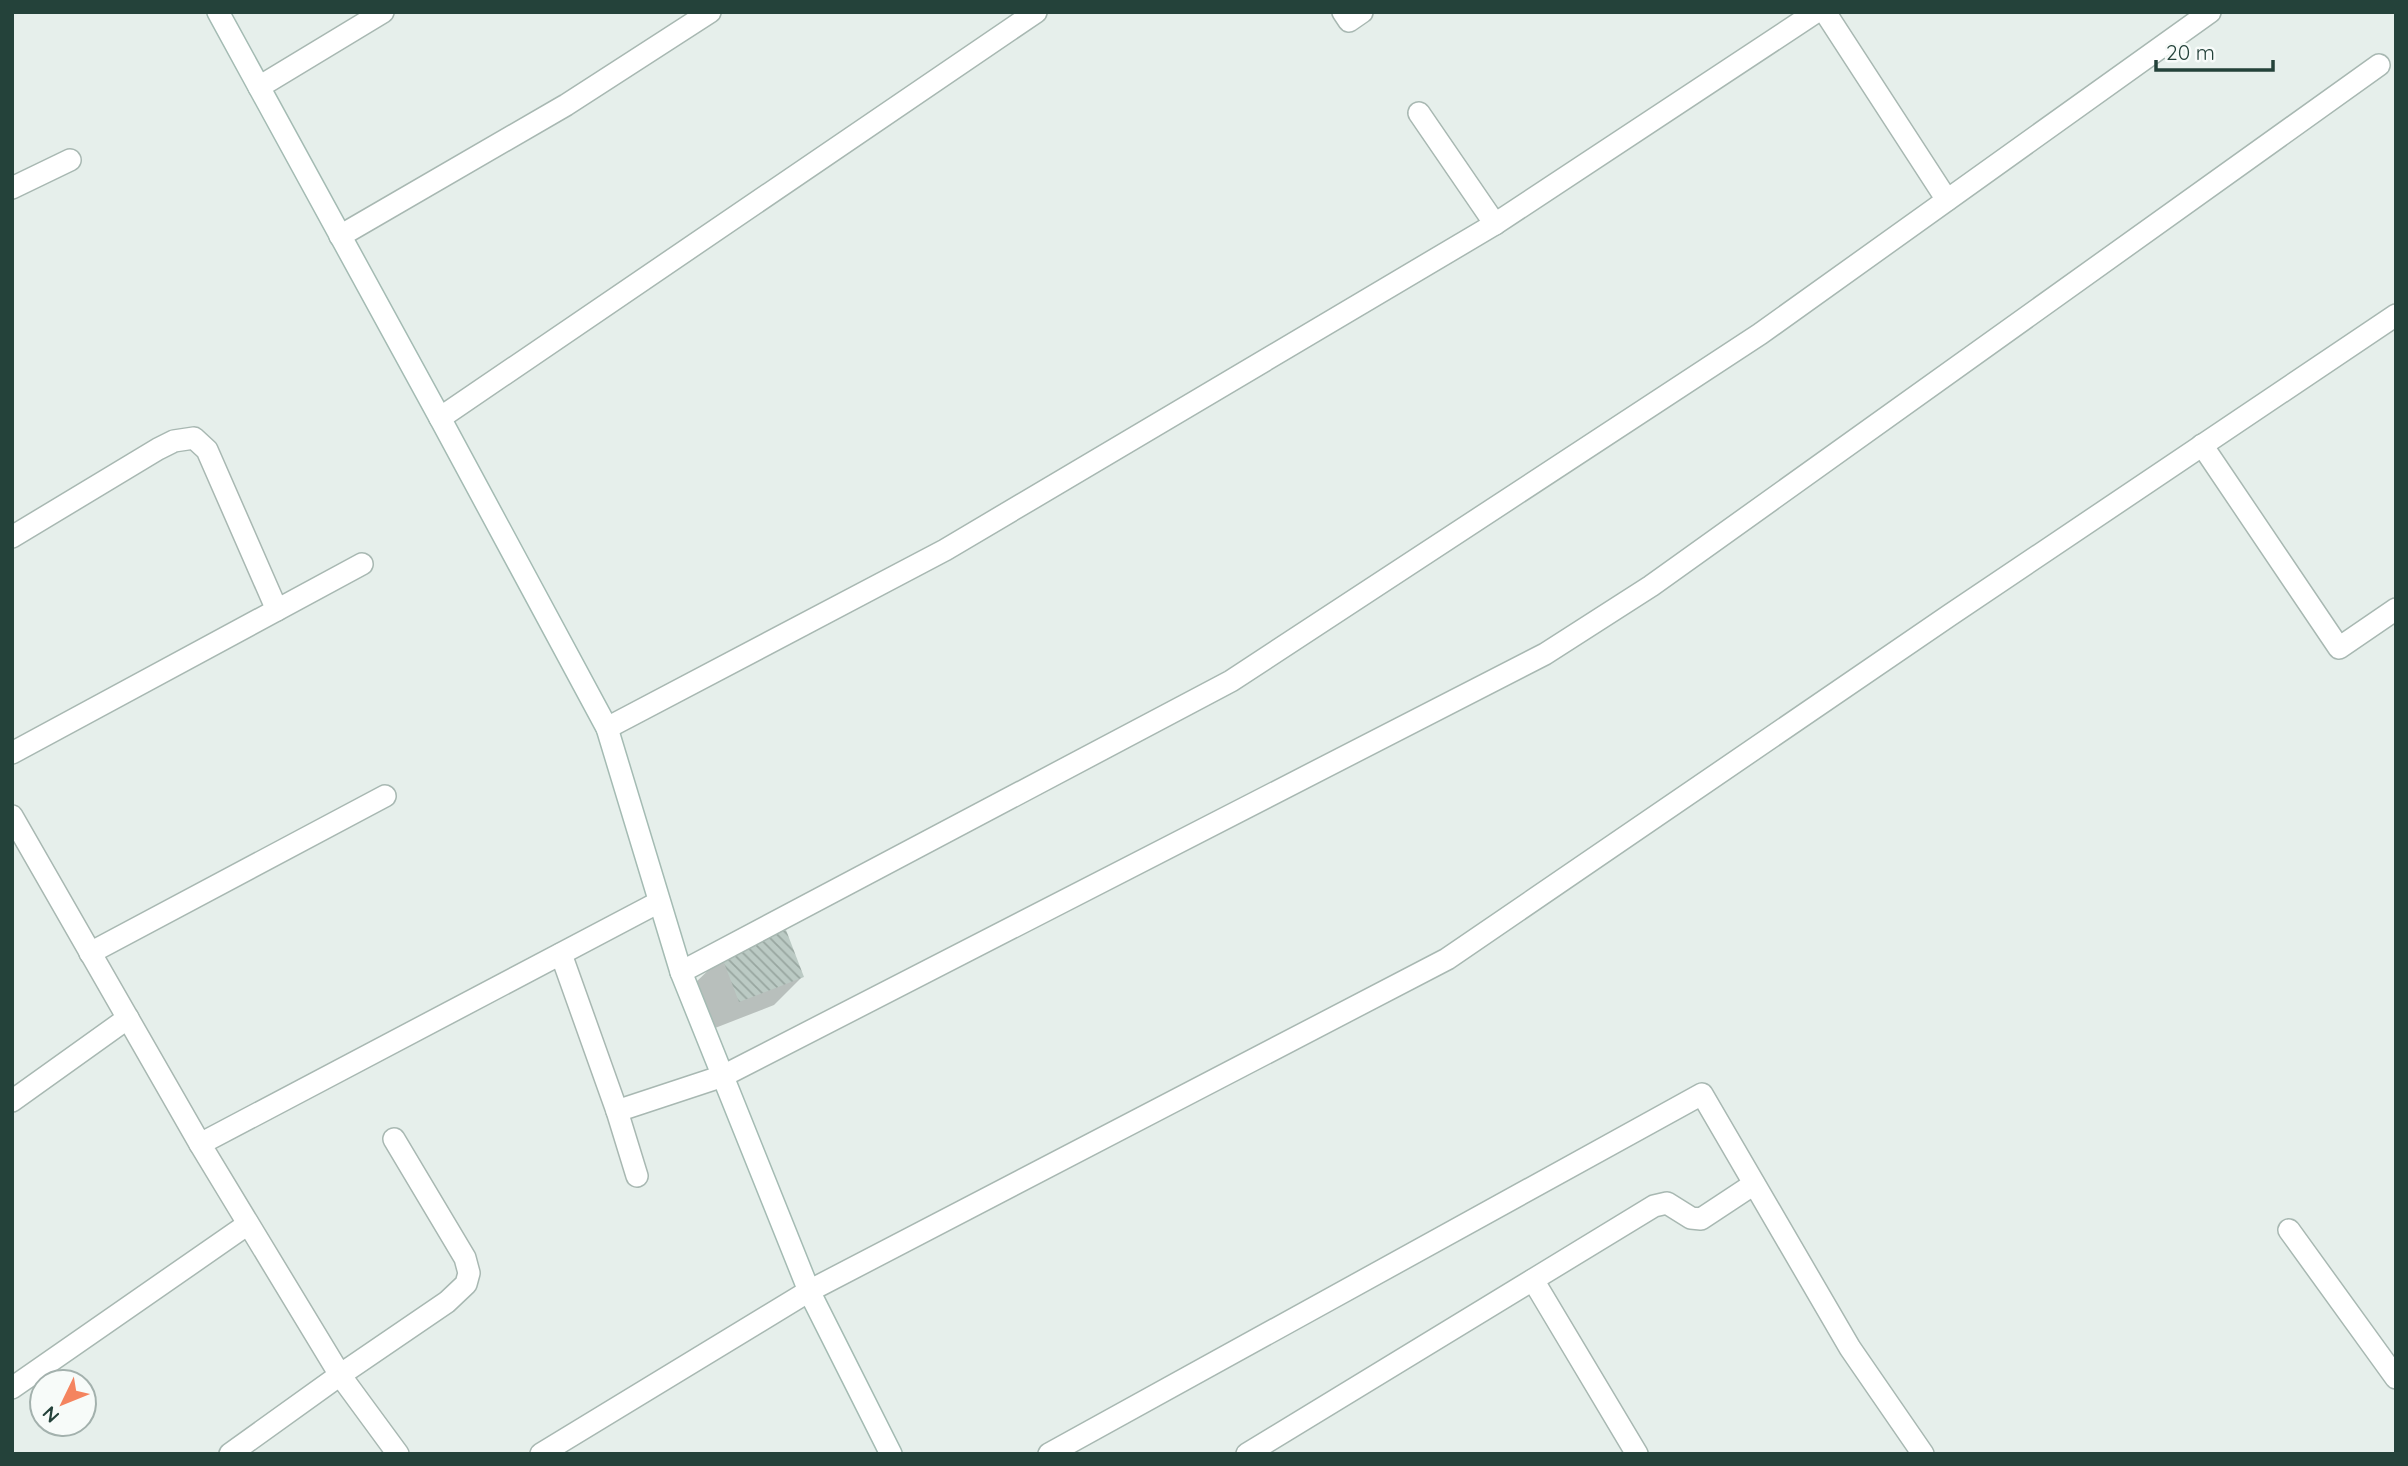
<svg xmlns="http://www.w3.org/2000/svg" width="2408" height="1466" font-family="Quicksand,sans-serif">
<defs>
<pattern id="building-back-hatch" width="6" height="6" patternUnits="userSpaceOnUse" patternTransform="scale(1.75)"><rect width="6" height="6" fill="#bbcac4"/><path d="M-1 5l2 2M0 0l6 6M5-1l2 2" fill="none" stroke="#98a6a0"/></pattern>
</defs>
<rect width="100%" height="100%" fill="#e6efeb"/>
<path fill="#0003" d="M722 957 802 977 774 1005 710 1030 693 985Z"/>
<path fill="url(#building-back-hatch)" d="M786 930 804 977 739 1002 721 955Z"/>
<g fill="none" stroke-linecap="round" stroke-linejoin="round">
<g stroke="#a8b8b2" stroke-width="24">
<g id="street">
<path d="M1343 12 1349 21 1362 12"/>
<path d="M1825 12 1947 200"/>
<path d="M259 87 383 12"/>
<path d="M1419 113 1495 224"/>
<path d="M12 188 70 160"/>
<path d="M340 236 566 105 710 12"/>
<path d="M440 418 1036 12"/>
<path d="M2202 445 2339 648 2396 609"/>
<path d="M12 537 158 449 174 441 194 438 207 450 277 610"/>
<path d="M607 728 945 550 1495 224 1816 12"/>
<path d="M12 753 362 564"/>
<path d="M12 816 200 1144"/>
<path d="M90 953 385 796"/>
<path d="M561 954 617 1111 637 1176"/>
<path d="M681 972 1231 681 1760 334 2210 12"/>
<path d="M12 1101 128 1018"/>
<path d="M617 1111 723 1076 1545 654 1651 586 2379 65"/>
<path d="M2289 1230 2396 1378"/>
<path d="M1533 1280 1637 1454"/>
<path d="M12 1388 248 1224"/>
<path d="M230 1454 340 1375 447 1302 466 1284 469 1273 465 1258 394 1139"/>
<path d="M398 1454 340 1375 200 1144 659 902"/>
<path d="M541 1454 809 1291 1447 959 1950 615 2396 315"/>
<path d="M1049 1454 1702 1094 1850 1348 1923 1454"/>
<path d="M1247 1454 1654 1206 1667 1203 1691 1218 1701 1219 1754 1184"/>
</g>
</g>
<g stroke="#a4bbb3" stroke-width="24">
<path id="secondary" d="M218 12 440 418 607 728 681 972 809 1291 891 1454"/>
</g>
<use href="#street" stroke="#fff" stroke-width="21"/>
<use href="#secondary" stroke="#fff" stroke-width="21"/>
</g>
<rect width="2408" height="1466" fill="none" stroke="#24423a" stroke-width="28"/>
<g transform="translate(63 1403) rotate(227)"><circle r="33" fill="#f7fbf9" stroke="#a3b1ad" stroke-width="2"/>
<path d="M0-5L12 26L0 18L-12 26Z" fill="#f4845f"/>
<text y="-10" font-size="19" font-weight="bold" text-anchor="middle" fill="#24423a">N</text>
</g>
<path d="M2156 60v10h117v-10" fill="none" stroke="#24423a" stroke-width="3.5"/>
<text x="2166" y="60" font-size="21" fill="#24423a" stroke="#f7fbf9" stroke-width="5" paint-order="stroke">20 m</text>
</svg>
